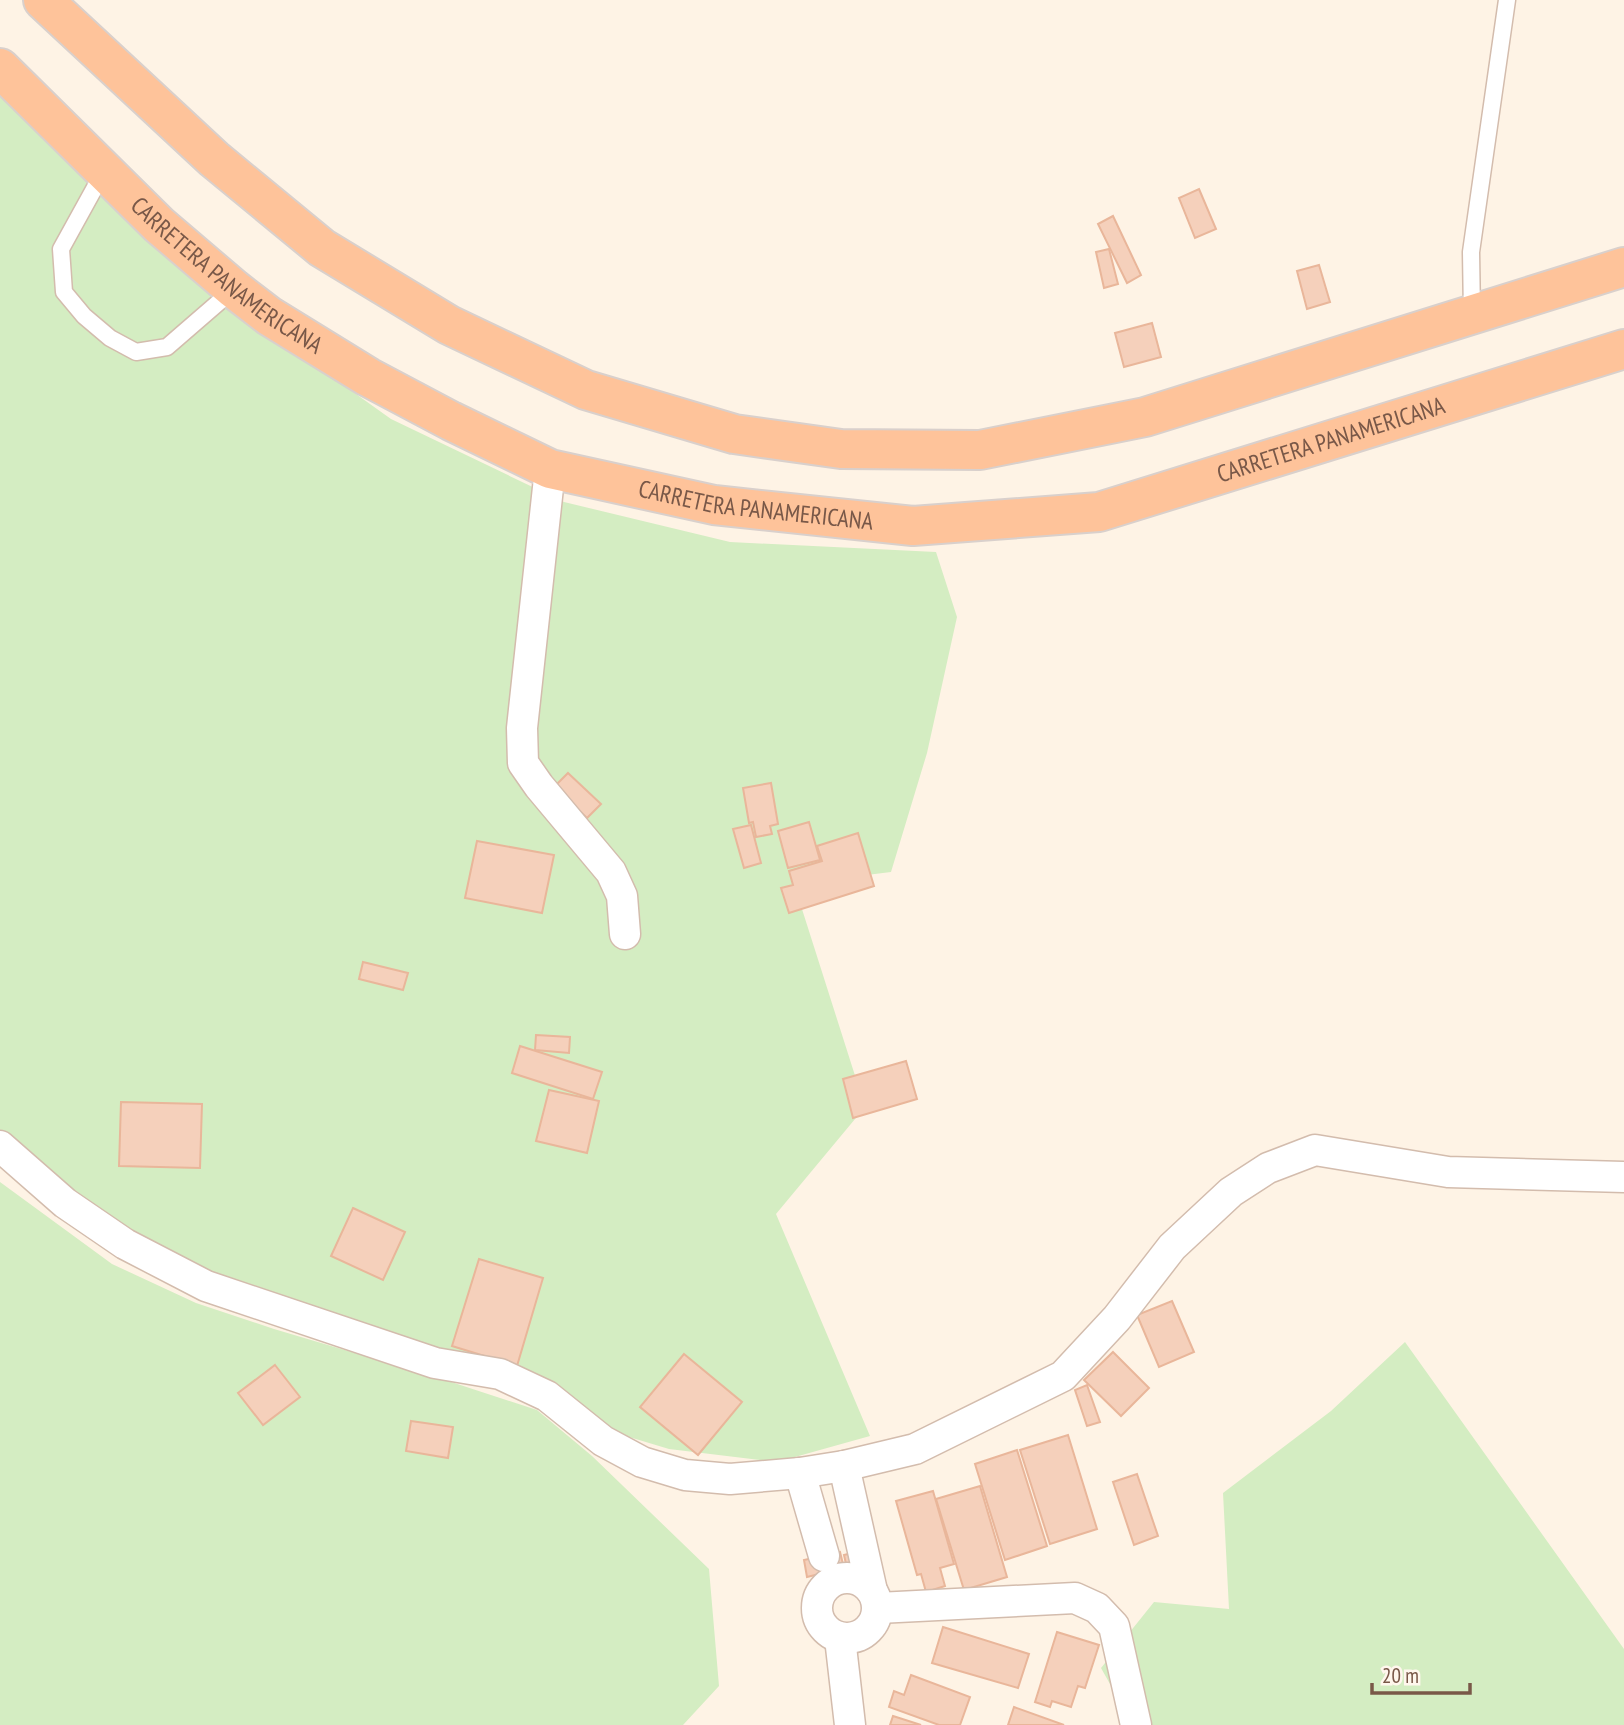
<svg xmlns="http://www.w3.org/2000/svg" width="1624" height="1725" font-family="'PT Sans Narrow',sans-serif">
<rect width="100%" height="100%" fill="#fef3e5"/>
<g fill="#d4edc2">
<path d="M0 87 203 285 391 419 564 502 730 542 936 552 957 617 927 753 891 872 794 884 865 1107 776 1214 870 1436 777 1462 669 1449 606 1430 442 1351 211 1274 128 1240 0 1139Z"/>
<path d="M0 1182 112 1264 196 1303 274 1329 439 1378 537 1410 592 1456 709 1569 719 1686 683 1725H0Z"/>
<path d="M1405 1342 1624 1649V1725H1133L1101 1668 1154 1602 1229 1609 1223 1493 1331 1411Z"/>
</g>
<g fill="#f5d0bb" stroke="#e9b69a" stroke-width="2">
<path d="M1199 189 1216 229 1195 238 1179 198Z"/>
<path d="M1113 216 1141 275 1127 283 1098 224Z"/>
<path d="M1109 249 1118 284 1104 288 1096 252Z"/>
<path d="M1319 265 1330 302 1307 309 1297 271Z"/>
<path d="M1152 323 1161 357 1124 367 1115 333Z"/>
<path d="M568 773 601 804 587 818 554 787Z"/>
<path d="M771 783 778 824 770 826 772 834 756 837 753 822 749 823 743 788Z"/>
<path d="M809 822 820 860 788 868 778 831Z"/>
<path d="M751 825 761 863 744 868 733 829Z"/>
<path d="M858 833 874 886 789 913 781 888 793 885 789 871 822 861 817 846Z"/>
<path d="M477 841 554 855 542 913 465 898Z"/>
<path d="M363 962 408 973 403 990 359 979Z"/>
<path d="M536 1035 570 1037 569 1053 535 1050Z"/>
<path d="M520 1046 602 1072 593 1099 512 1073Z"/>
<path d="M906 1061 917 1099 853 1118 843 1079Z"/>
<path d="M549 1090 599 1101 587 1153 536 1141Z"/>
<path d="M121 1102 202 1104 200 1168 119 1166Z"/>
<path d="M353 1208 405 1232 383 1280 331 1256Z"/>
<path d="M479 1259 543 1278 517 1366 452 1346Z"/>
<path d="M1172 1301 1194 1352 1159 1367 1137 1315Z"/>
<path d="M1113 1352 1149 1388 1121 1416 1084 1380Z"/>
<path d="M684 1354 742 1402 698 1455 640 1407Z"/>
<path d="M275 1365 300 1397 263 1425 238 1393Z"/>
<path d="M1087 1385 1100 1422 1087 1426 1075 1390Z"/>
<path d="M411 1421 453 1427 448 1458 406 1451Z"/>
<path d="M1068 1435 1097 1529 1050 1544 1020 1450Z"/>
<path d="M1017 1450 1047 1546 1005 1560 975 1464Z"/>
<path d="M1137 1474 1158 1536 1134 1545 1113 1482Z"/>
<path d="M980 1486 1007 1577 964 1590 936 1499Z"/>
<path d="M933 1491 954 1564 940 1568 945 1586 926 1592 921 1574 917 1575 896 1501Z"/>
<path d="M840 1552 844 1568 807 1577 804 1560Z"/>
<path d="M856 1552 860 1571 848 1573 844 1555Z"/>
<path d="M943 1627 1029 1654 1018 1688 932 1663Z"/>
<path d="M1057 1632 1099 1645 1085 1688 1078 1686 1071 1707 1052 1701 1050 1707 1035 1702Z"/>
<path d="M911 1675 970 1697 960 1725H939L889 1707 894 1691 904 1695Z"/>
<path d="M1014 1707 1064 1725H1008Z"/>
<path d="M893 1716 921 1725H890Z"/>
</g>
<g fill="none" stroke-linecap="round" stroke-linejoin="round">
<g stroke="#d3bcad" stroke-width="19">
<g id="service">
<path d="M104 171 61 249 64 292 84 316 110 338 136 352 167 347 234 289"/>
<path d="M1472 315 1471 252 1507 0"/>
</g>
</g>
<g stroke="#d3bcad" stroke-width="33">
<g id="minor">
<path d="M550 469 522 728 523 763 539 786 611 872 622 896 625 934"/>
<path d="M0 1146 65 1203 125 1244 206 1286 435 1363 500 1374 547 1396 603 1441 642 1462 685 1475 730 1479 800 1473 844 1466 915 1449 1063 1376 1117 1318 1172 1247 1231 1192 1268 1168 1315 1150 1448 1172 1624 1177"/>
<path d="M844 1466 872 1591"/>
<path d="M800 1473 824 1556"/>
<circle cx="847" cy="1608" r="30"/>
<path d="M878 1608 1075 1598 1097 1608 1114 1626 1136 1725"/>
<path d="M840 1638 850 1725"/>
</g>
</g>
<g stroke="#d9d0cc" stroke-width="42">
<g id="trunk">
<path d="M43 0 214 159 322 248 449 325 586 390 734 434 841 449 980 450 1145 417 1624 267"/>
<path id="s1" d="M0 68 159 225 234 289 269 316 368 377 451 421 550 469 714 505 913 526 1099 512 1624 349"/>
</g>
</g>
<use href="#service" stroke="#fff" stroke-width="16"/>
<use href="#minor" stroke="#fff" stroke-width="30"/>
<use href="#trunk" stroke="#fec39a" stroke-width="38"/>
</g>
<g text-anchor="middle" stroke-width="6" stroke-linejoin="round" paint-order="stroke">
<g font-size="24" fill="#795848" stroke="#fff7ed">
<text dy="8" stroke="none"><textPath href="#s1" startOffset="308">CARRETERA PANAMERICANA</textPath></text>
<text dy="8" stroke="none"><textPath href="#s1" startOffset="1484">CARRETERA PANAMERICANA</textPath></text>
<text dy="8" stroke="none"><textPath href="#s1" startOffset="896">CARRETERA PANAMERICANA</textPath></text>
</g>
</g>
<path d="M1372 1683v10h98v-10" fill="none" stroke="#795848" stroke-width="3.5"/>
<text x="1382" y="1683" font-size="21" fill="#795848" stroke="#fff7ed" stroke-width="5" paint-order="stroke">20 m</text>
</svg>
